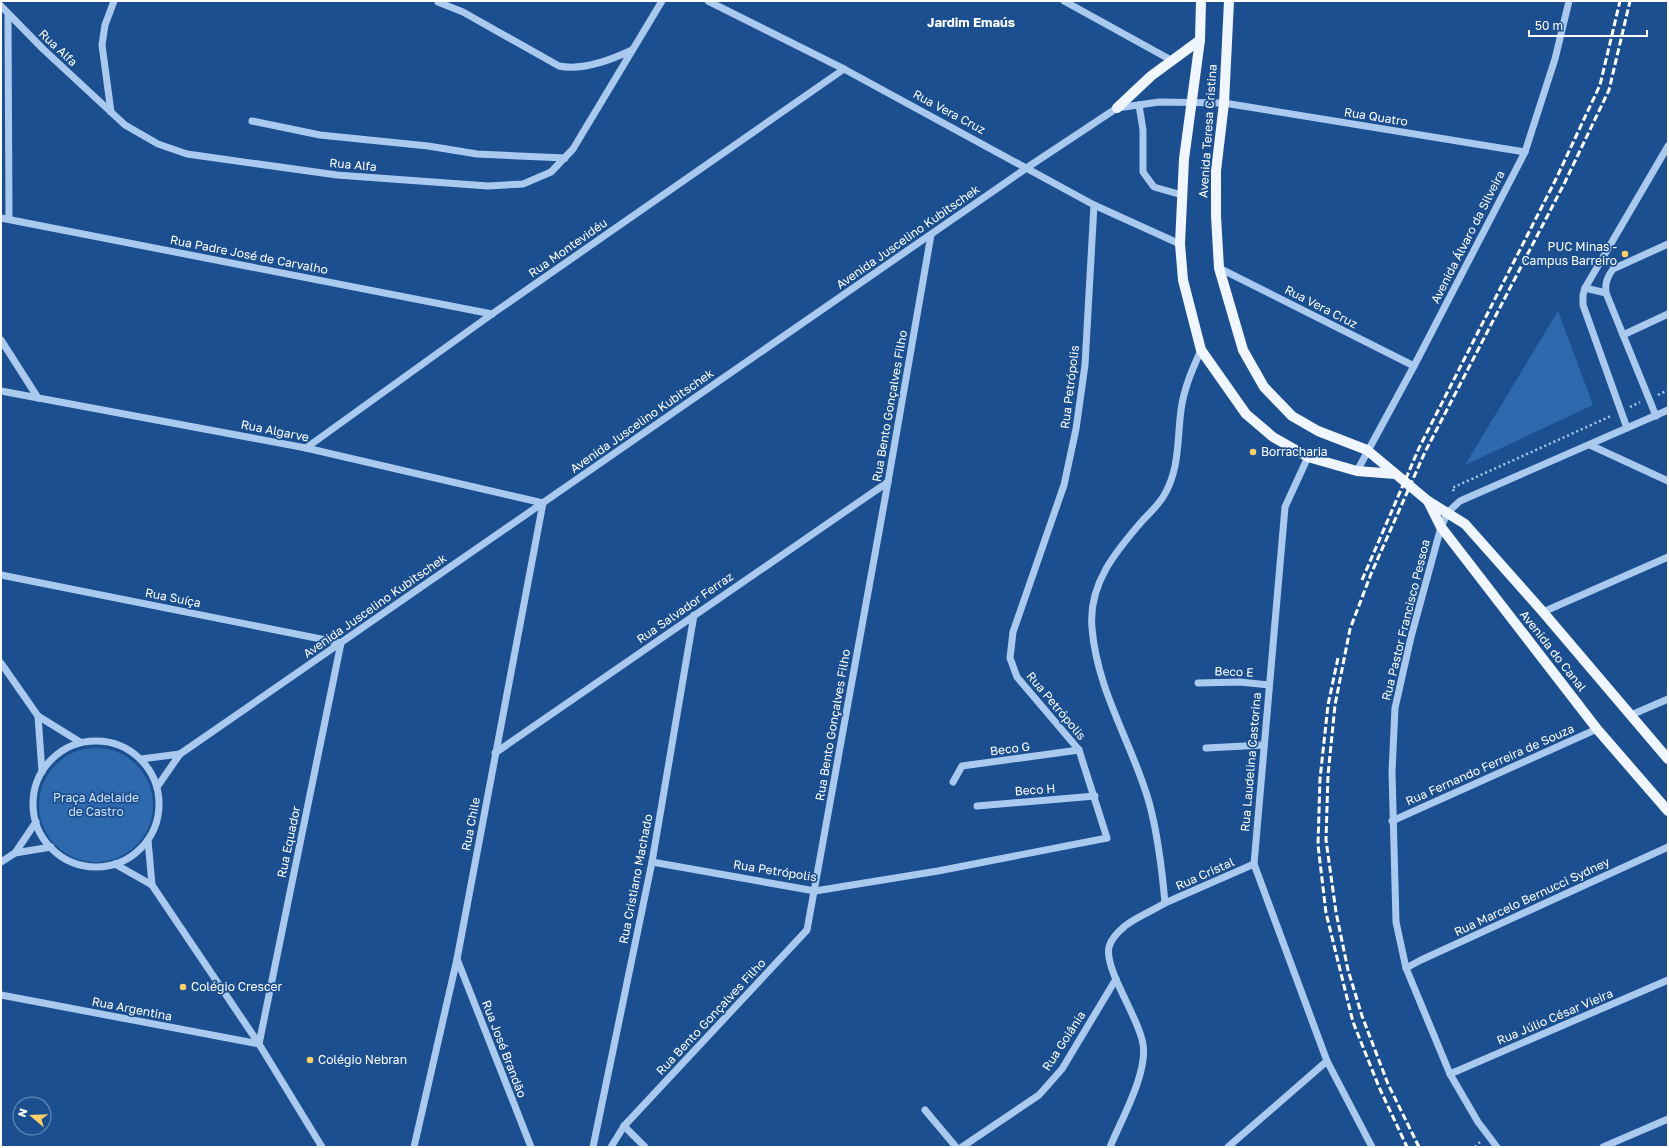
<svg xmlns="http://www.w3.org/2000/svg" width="1669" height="1148" font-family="'Golos Text',sans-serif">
<rect width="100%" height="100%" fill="#1b4f8f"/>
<g fill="#2e69ad">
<path d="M1558 311 1593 405 1465 465Z"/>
<circle cx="96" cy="805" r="57"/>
</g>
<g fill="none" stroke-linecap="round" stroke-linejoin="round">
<g stroke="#a9c9ee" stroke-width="2.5" stroke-dasharray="2 3" stroke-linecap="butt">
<path d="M1658 395 1668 390"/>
<path d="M1630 407 1640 402"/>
<path d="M1454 491 1452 488 1611 416"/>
<path d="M1475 1147 1480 1142"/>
</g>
<g stroke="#a9c9ee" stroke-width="7">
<path d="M708 1 844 69 1094 205 1180 244"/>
<path d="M1064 1 1171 60"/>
<path d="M438 2 463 12 559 66C583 71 611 60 632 50"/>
<path d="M1 6 43 49 125 125 158 144 187 154 337 175 488 186 523 184 551 172 573 149 662 1"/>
<path d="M8 16 9 219"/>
<path d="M1139 105 1143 130V172L1154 187 1182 195"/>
<path d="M111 112 102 45 105 25 114 1"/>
<path d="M252 121 320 135 428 146 477 154 565 158"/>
<path d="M1 218 492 314"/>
<path d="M1219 268 1414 366"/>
<path d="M1585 288 1606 293 1656 416"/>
<path d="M1606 293C1605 283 1607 277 1613 269L1668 244"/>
<path d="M1623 335 1668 314"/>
<path d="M1 340 38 398"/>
<path d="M1 391 306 448 543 503 457 959 414 1147"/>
<path d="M1627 428 1583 305V295L1585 288 1668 146"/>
<path d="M1590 445 1668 481"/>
<path d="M306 448 492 314 844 69"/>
<path d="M1308 457 1285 507 1254 864 1327 1061 1372 1147"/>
<path d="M1357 471 1414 366 1525 152 1555 59 1569 1"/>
<path d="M1 575 341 643 259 1044 1 995"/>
<path d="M1543 612 1668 557"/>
<path d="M1 663 38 716 80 742"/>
<path d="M1198 683 1240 682 1269 685"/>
<path d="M1631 715 1668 699"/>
<path d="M38 716 42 772"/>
<circle cx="96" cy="804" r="63"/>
<path d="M1206 748 1264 745"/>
<path d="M495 753 888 482"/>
<path d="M141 759 180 754"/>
<path d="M953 782 962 766 1079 750"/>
<path d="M157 787 180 754 1028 167 1117 108 1159 102 1224 103 1525 152"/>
<path d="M977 806 1095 796"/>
<path d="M1392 821 1597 729"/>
<path d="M148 840 152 885"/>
<path d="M15 853 36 822"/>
<path d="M1 862 15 853 51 847"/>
<path d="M652 862 815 891 938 871 1107 838 1079 750 1017 677 1010 658 1013 632 1064 485 1076 429 1085 365 1094 205"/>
<path d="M115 864 152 885 259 1044 322 1147"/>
<path d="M1165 903 1254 864"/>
<path d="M457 959 531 1147"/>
<path d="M1406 968 1421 960 1668 847"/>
<path d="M1450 1074 1668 980"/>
<path d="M925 1110 956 1147"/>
<path d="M624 1126 645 1147"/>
<path d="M593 1147 652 862 694 615"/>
<path d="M611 1147 624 1126 807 930 888 482 931 235"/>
<path d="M962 1147 1039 1095 1062 1069 1116 979"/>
<path d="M1110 1147C1121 1120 1148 1073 1143 1044 1139 1017 1104 970 1109 947 1111 939 1119 931 1125 926 1137 917 1152 911 1165 903 1162 869 1158 835 1149 802 1132 743 1097 691 1092 628 1088 584 1116 551 1143 520 1150 513 1158 505 1163 497 1180 470 1177 440 1181 410 1184 388 1192 370 1201 350"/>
<path d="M1228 1147 1327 1061"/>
<path d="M1497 1147 1478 1122 1450 1074 1406 968 1396 922 1392 772 1395 708 1411 637 1441 527 1448 512 1460 501 1668 410"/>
<path d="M1603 1147 1668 1119"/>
</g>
<g stroke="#f0f6ff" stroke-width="10">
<path d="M1201 1 1200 40 1184 159 1180 244 1183 280 1201 350 1246 414 1273 437 1308 457 1357 471 1395 474"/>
<path d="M1229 1 1224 103 1216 171V216L1219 268 1243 350 1264 387 1292 416 1318 431 1367 450 1428 501 1465 524 1543 612 1668 759"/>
<path d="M1117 108 1151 76 1200 40"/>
<path d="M1428 501 1441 527 1597 729 1668 811"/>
</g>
<g stroke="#fff" stroke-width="3" stroke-dasharray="7 3" stroke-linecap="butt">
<path d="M1362 580 1419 448 1556 179 1600 85 1620 1"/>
<path d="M1338 658 1328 705 1320 779 1318 845 1326 913 1353 1022 1379 1087 1407 1147"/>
<path d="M1419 1147 1388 1084 1362 1016 1348 970 1336 912 1326 840 1328 775 1335 705 1350 629 1371 574 1425 452 1565 182 1609 90 1630 1"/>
</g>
</g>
<g fill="#ffd166" stroke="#1b4f8f" stroke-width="1.5">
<circle cx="1625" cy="254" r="4"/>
<circle cx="1253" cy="452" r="4"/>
<circle cx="183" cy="987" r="4"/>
<circle cx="310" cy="1060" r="4"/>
</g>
<g text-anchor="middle" stroke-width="3.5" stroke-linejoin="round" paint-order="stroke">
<g font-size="12" fill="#fff" stroke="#1b4f8f">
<text transform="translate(58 48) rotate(43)" y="4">Rua Alfa</text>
<text transform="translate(949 112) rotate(28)" y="4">Rua Vera Cruz</text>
<text transform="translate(1376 117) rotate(9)" y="4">Rua Quatro</text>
<text transform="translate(1208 131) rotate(-86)" y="4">Avenida Teresa Cristina</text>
<text transform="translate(353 165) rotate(5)" y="4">Rua Alfa</text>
<text transform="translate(908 237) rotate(-35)" y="4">Avenida Juscelino Kubitschek</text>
<text transform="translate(1468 237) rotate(-63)" y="4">Avenida Álvaro da Silveira</text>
<text transform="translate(568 248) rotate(-35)" y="4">Rua Montevidéu</text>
<text transform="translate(249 255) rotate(11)" y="4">Rua Padre José de Carvalho</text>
<text transform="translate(1321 307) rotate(27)" y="4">Rua Vera Cruz</text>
<text transform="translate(1070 387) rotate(-83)" y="4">Rua Petrópolis</text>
<text transform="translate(890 406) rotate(-80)" y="4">Rua Bento Gonçalves Filho</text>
<text transform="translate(642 421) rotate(-35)" y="4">Avenida Juscelino Kubitschek</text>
<text transform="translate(275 431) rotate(11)" y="4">Rua Algarve</text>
<text transform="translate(173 598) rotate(11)" y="4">Rua Suíça</text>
<text transform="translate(375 606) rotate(-35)" y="4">Avenida Juscelino Kubitschek</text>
<text transform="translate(685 608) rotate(-35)" y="4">Rua Salvador Ferraz</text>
<text transform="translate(1406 620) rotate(-76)" y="4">Rua Pastor Francisco Pessoa</text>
<text transform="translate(1553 651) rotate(52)" y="4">Avenida do Canal</text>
<text transform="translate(1234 672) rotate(2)" y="4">Beco E</text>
<text transform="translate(1056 706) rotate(50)" y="4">Rua Petrópolis</text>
<text transform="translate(833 725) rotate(-80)" y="4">Rua Bento Gonçalves Filho</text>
<text transform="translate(1010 749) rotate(-7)" y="4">Beco G</text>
<text transform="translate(1251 762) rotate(-85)" y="4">Rua Laudelina Castorina</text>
<text transform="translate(1490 765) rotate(-24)" y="4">Rua Fernando Ferreira de Souza</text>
<text transform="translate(1035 790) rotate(-4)" y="4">Beco H</text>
<text transform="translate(471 824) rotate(-79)" y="4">Rua Chile</text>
<text transform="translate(289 842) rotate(-78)" y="4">Rua Equador</text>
<text transform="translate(775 871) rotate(9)" y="4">Rua Petrópolis</text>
<text transform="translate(1205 874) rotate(-24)" y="4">Rua Cristal</text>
<text transform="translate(636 879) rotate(-79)" y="4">Rua Cristiano Machado</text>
<text transform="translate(1532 897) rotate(-25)" y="4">Rua Marcelo Bernucci Sydney</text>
<text transform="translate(132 1009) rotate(11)" y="4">Rua Argentina</text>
<text transform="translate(711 1017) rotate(-47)" y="4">Rua Bento Gonçalves Filho</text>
<text transform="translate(1555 1017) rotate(-23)" y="4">Rua Júlio César Vieira</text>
<text transform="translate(1064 1041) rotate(-57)" y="4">Rua Goiânia</text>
<text transform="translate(504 1049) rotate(69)" y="4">Rua José Brandão</text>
</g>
<g font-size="12" fill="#fff" stroke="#1b4f8f" text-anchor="start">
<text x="1617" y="251" text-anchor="end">PUC Minas -<tspan x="1617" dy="14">Campus Barreiro</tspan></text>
<text x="1261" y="456">Borracharia</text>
<text x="191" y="991">Colégio Crescer</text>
<text x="318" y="1064">Colégio Nebran</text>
</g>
<g font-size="12" fill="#cfe3fa" stroke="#1b4f8f">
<text x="96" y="802">Praça Adelaide<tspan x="96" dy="14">de Castro</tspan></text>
</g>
<g font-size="13" font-weight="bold" fill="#fff" stroke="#1b4f8f">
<text x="971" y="27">Jardim Emaús</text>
</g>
</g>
<rect width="1669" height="1148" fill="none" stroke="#ffffff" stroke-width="4"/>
<g transform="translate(32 1116) rotate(289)"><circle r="19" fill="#1b4f8f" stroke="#7695bc"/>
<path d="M0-3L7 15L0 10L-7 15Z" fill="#ffd166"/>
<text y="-6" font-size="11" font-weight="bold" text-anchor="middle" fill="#ffffff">N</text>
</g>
<path d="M1529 30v6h118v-6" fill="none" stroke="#ffffff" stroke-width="2"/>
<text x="1535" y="30" font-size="12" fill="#ffffff" stroke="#1b4f8f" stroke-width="3" paint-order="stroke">50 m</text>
</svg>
